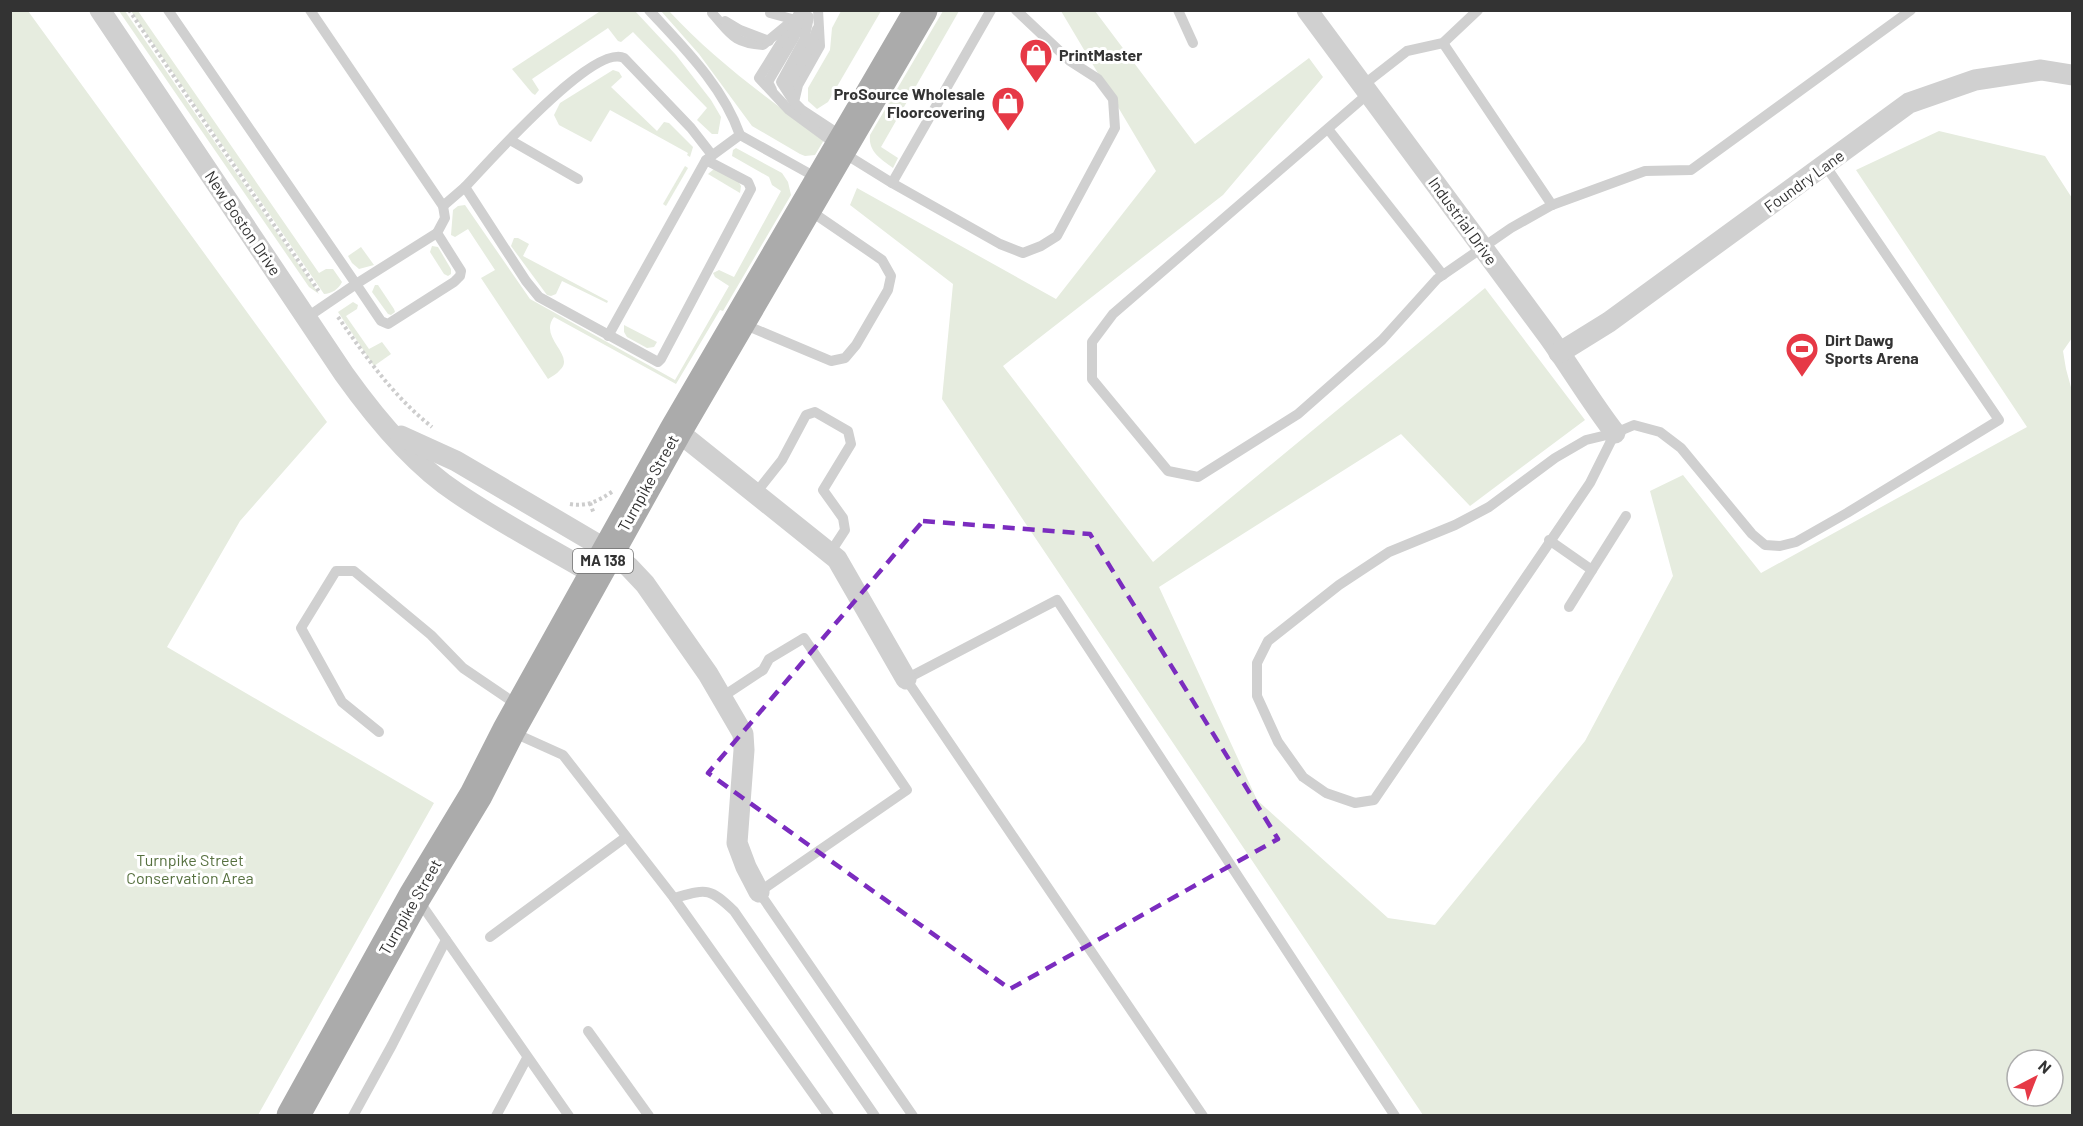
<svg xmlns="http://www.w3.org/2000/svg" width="2083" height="1126" font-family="Barlow,sans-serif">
<rect width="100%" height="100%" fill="#fff"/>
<g fill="#e6ecdf" fill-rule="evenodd">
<path d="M602 10 635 11 676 55 711 100 721 117 718 134H712L697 120 707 108 633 32 621 42 618 41 608 28 532 79 539 90 535 95 532 93 512 69Z"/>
<path d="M10 11H28L327 422 240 521 167 647 434 803 258 1115H11Z"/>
<path d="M119 11H125L319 294 309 287Z"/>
<path d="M131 11H138L319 273 326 269H333L342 282C339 289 331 294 324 294Z"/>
<path d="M661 11H669C715 61 770 100 824 140L815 155 805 156 800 154 752 126 699 54Z"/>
<path d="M841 11H881L828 102 817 109 808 101V88L830 50 832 28Z"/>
<path d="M943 11H959L881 147 898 158 893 168C881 159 868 152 870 135Z"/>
<path d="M1061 11H1095L1195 144 1309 58 1323 77 1223 195 1003 366 1153 562 1485 288 1585 420 1470 506 1401 434 1159 587 1257 800 1388 918 1435 925 1585 741 1673 576 1650 491 1683 475 1761 573 2027 427 1856 170 1939 131 2045 156 2072 198V338L2063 351 2066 369 2072 391V1115H1423L942 399 953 284 850 205 857 188 1056 299 1156 171ZM2017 1060H2053V1096H2017Z"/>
<path d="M613 70 619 72 622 77 611 87 657 131 664 122 669 123 693 147 690 157 687 155 688 153 610 110 591 142 559 125 554 115 560 103Z"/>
<path d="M736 148 782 173 788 182 791 195 723 311 720 310 676 384 554 317C538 338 576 355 560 370 557 374 552 376 548 379L481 278 495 270 468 229 455 237 451 235 453 210 458 206 465 205 530 299 675 380 729 286 715 277 713 273 719 270 734 277 781 191 772 185 769 177 732 156 733 150Z"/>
<path d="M685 166 688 168 666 206 663 204Z"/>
<path d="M714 169 738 181 741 186 740 193 708 174Z"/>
<path d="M514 238H518L529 244 523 256 608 301 607 303 562 281 556 294 551 296 547 295 511 246Z"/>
<path d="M432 246 438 247 451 269V274L448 276 444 274 430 252Z"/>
<path d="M361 247 374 265 359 269 352 263 348 256Z"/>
<path d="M375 285H378L394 309 395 312 391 315 388 314 372 292Z"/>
<path d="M353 302 358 305 357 309 346 316 369 349 382 342 391 354 374 366 338 312Z"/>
<path d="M624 325 657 342 654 347 647 348 627 337 624 332Z"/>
</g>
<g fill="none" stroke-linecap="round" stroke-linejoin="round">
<g stroke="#cdcdcd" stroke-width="4" stroke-dasharray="3 3" stroke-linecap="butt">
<path d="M129 10 320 293"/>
<path d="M338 317C366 357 393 396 432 427"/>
<path d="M590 503 594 514"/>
<path d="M570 504C586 507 599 501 613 491"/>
</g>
<g stroke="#d0d0d0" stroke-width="10">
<path d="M168 10 356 284 437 233"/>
<path d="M649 10C684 48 723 86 740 135"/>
<path d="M801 10 759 78 789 110 838 146"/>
<path d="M818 10 820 46 798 85 794 102 802 110 843 137"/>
<path d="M1178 10 1193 43"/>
<path d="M712 13C731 34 733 43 763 45L787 25"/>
<path d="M770 13 792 19"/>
<path d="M725 21 740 30 769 41"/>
<path d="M1443 43 1552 205"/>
<path d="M1362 86 1407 51 1443 43 1478 10"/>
<path d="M772 90 768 82 794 38 804 14"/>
<path d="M1369 93 1113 314 1092 342V379L1168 471 1198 477 1298 414 1382 340 1437 279 1511 228 1552 205 1645 171 1691 170 1911 10"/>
<path d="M791 96 788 87 812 43 817 29"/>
<path d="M794 102 781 82 804 40 809 17"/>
<path d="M1328 129 1443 275"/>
<path d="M510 140 578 179"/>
<path d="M842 152 892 183 1000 244 1023 253 1041 246 1057 236 1115 128 1113 99 1098 79 1070 61 1016 10"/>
<path d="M892 183 991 10"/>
<path d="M465 187C488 163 593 43 624 58L691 128 712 155"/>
<path d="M443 206 465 187 526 281 539 297 658 362 661 359 751 189 748 182 706 160 740 135 819 179"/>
<path d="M306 318 356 284 381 321 388 324 454 282 460 276 461 271 437 233 445 218 443 206 310 10"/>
<path d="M743 324 831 361 845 358 856 345 888 290 891 276 882 260 809 210"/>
<path d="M608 336 706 160"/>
<path d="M1615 433 1590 483 1374 800 1355 803 1326 793 1303 777 1278 742 1257 696V663L1268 641 1339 585 1389 552 1455 525 1489 507 1555 458 1586 440 1615 433 1634 425 1660 432 1681 448 1752 534 1765 545 1780 546 1796 542 1847 513 1999 420 1825 165"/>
<path d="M755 494 782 460 806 415 815 412 848 431 851 444 823 490 843 518 845 530 830 553"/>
<path d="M1549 540 1592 570 1626 516"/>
<path d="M1569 607 1592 570"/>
<path d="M722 697 763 670 769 659 804 638 907 790 759 892 913 1116"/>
<path d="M379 732 342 702 301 628 336 571H354L431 635 463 668 519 706"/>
<path d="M512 732 563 755 674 898 829 1116"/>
<path d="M674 898C707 889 709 887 734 911L875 1116"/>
<path d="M419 901 569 1116"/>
<path d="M490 937 626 837"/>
<path d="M588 1031 649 1116"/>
<path d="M353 1116 392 1045 446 940"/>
<path d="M496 1116 527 1058"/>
<path d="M1203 1116 906 679 1057 600 1395 1116"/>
</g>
<g stroke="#d0d0d0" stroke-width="21">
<path d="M100 10 344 374C374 416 414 465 457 493 501 523 549 548 595 575"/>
<path d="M1307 10C1387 119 1468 227 1548 336 1571 368 1591 402 1615 433"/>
<path d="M1559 353 1609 322 1909 103 1975 80 2041 70 2072 75"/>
<path d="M676 430 837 559 906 679"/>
<path d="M401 436 456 461 609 551 629 567 645 584 708 674 743 734 744 750 737 843 746 867 759 892"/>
</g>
<path stroke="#ababab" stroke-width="33" d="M293 1116 415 896 476 795 509 730 676 430 921 10"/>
</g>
<path fill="none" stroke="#7b2cbf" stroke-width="4.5" stroke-dasharray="12 8" stroke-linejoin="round" d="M923 521 1090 534 1278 839 1010 989 708 773Z"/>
<defs>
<g id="shop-pin" transform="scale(1.725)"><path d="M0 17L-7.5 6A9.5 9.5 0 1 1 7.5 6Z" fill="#e63946" stroke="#fff"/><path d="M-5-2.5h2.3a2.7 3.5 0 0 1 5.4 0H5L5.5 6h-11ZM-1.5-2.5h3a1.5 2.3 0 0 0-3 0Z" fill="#fff"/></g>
<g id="stadium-pin" transform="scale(1.725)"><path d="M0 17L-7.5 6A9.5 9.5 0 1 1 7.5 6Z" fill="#e63946" stroke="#fff"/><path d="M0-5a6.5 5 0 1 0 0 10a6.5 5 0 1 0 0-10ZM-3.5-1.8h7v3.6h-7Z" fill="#fff"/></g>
</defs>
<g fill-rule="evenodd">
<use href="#shop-pin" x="1036" y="55"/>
<use href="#shop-pin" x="1008" y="103"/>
<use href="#stadium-pin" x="1802" y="349"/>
</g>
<g text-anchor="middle" stroke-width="6" stroke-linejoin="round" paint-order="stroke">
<rect fill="#fff" stroke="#707070" stroke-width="1.5" x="573" y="549" width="60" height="24" rx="4.5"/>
<g font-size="15" font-weight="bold" fill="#333">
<text x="603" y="566">MA 138</text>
</g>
<g font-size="16" font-weight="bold" fill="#333" stroke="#fff" text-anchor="start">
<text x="1059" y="61">PrintMaster</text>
<text x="985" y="100" text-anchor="end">ProSource Wholesale<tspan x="985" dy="18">Floorcovering</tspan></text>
<text x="1825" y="346">Dirt Dawg<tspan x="1825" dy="18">Sports Arena</tspan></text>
</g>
<g font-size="16" fill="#333" stroke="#fff">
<text transform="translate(1804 181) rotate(-36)" y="6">Foundry Lane</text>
<text transform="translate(1463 221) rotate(54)" y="6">Industrial Drive</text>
<text transform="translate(243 223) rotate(56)" y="6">New Boston Drive</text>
<text transform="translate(648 483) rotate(-61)" y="6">Turnpike Street</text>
<text transform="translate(410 907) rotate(-60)" y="6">Turnpike Street</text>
</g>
<g font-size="16" fill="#56703f" stroke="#fff">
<text x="190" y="866">Turnpike Street<tspan x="190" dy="18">Conservation Area</tspan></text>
</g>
</g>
<rect width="2083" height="1126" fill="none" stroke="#333333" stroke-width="24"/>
<g transform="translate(2035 1078) rotate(42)"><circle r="28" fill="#ffffff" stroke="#adadad" stroke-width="1.5"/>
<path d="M0-4.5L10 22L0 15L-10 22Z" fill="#e63946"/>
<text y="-9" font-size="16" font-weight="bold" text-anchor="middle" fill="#333333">N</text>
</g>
</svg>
